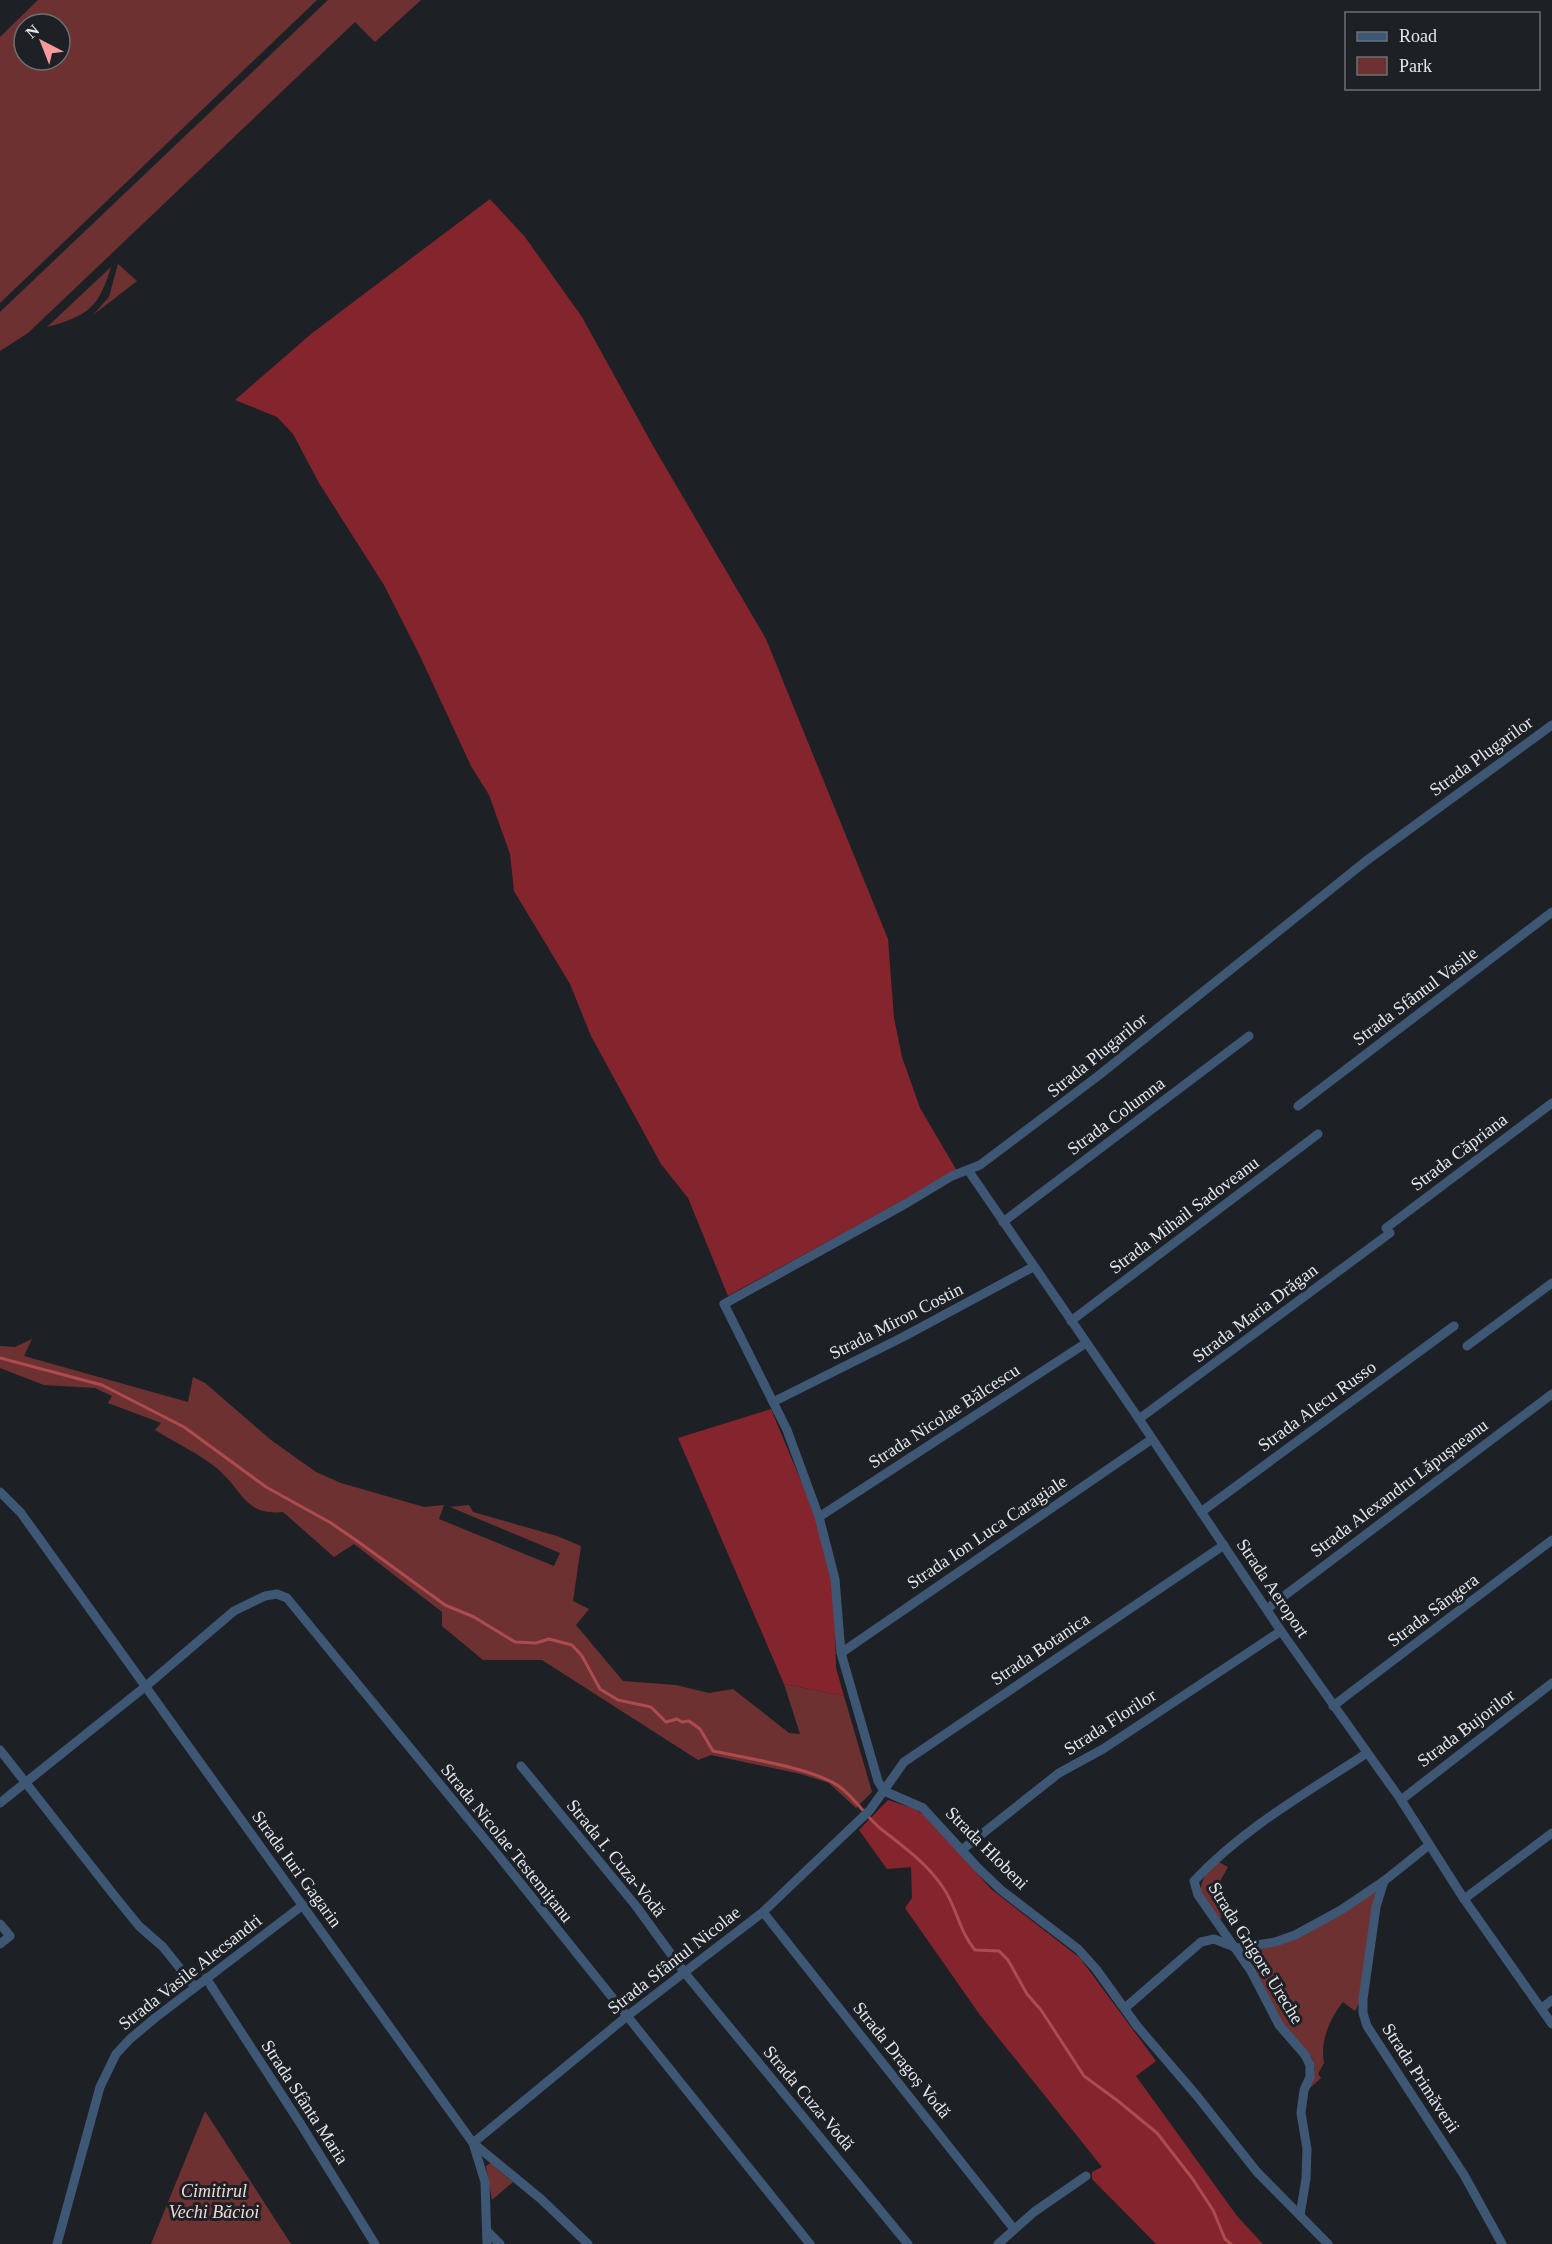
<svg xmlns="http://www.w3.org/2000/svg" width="1552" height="2244" font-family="Georgia,serif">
<rect width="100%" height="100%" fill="#1d2126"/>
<g fill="#6e3132" fill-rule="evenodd">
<path d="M38 0H317L0 303V37ZM24 24H60V60H24Z"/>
<path d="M328 0H421L375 42 355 22 28 333 0 351V312Z"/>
<path d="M118 264 137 281 93 315 109 297Z"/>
<path d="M111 267C99 307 88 316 47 327Z"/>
<path d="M32 1339 24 1356 188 1402 193 1377 205 1383 271 1440 316 1472 341 1483 424 1507 444 1505 439 1519 554 1566 560 1553 450 1507 469 1505 473 1512 557 1536 581 1546 573 1601 589 1609 576 1625 623 1681 676 1685 709 1693 733 1689 789 1733 800 1734 784 1684 844 1696 872 1792 856 1808 829 1783 801 1774 711 1755 698 1760 542 1660H483L442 1626V1612L354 1544 334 1557 283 1512C246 1516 243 1492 220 1471 204 1456 174 1442 155 1430L161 1423 108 1403 112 1396 95 1388 44 1385 0 1368V1346L15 1347Z"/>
<path d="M1217 1861 1228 1867 1218 1885 1222 1914 1220 1915 1222 1918 1219 1919 1200 1892C1202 1878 1207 1870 1217 1861Z"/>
<path d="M1378 1890 1360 2002 1355 2011 1343 2002C1329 2019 1320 2042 1324 2063L1318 2074 1321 2078 1309 2089 1315 2068 1312 2058 1280 2021 1250 1961V1955L1253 1950 1278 1944Z"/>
<path d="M205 2111 291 2244H151Z"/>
<path d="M491 2163 513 2182 492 2200 486 2166Z"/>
</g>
<g fill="#84242d">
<path d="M490 199 525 237 582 317 652 444 766 639 888 939 894 1018 902 1057 920 1108 957 1171 728 1296 688 1198 661 1164 591 1036 570 984 514 891 510 854 489 795 471 766 420 656 384 585 319 483 293 434 277 417 235 400 311 334Z"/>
<path d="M771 1409 815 1515 834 1581 836 1668 844 1696 784 1684 678 1438Z"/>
<path d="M888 1800 915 1809 927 1817 991 1889 1080 1958 1156 2061 1136 2076 1237 2216 1263 2244H1156L1092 2179V2172L1102 2167 980 2015 905 1908 912 1898 911 1867 887 1869 859 1830Z"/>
</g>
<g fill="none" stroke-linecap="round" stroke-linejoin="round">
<path stroke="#ae4b4f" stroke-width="3" d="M0 1358 102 1385 184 1427 266 1487 331 1523 360 1543 445 1605 474 1617 515 1642 536 1643 549 1639 572 1645 582 1656 600 1689 618 1700 651 1707 666 1722 677 1719 682 1722 689 1721 700 1729 713 1751C745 1758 814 1768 840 1787 855 1798 866 1817 881 1829 904 1847 928 1864 944 1889 957 1908 959 1931 975 1950L999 1951 1008 1960 1027 1994 1041 2010 1084 2076 1118 2101 1157 2133 1192 2178 1213 2210 1225 2239 1231 2244"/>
<g stroke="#3e5775" stroke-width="9">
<path d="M1298 1106 1552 912"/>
<path d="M968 1170 1139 1419 1281 1631 1401 1800 1464 1899 1552 2024"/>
<path d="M1003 1222 1249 1036"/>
<path d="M1386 1228 1552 1103"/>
<path d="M1071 1321 1318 1134"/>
<path d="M1467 1346 1552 1283"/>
<path d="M773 1402 903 1337 1033 1267"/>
<path d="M1139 1419 1390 1233"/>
<path d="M0 1492 21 1513 473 2143 541 2199 588 2244"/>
<path d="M1201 1512 1454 1326"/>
<path d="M819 1517 1086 1343"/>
<path d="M1267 1609 1552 1394"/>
<path d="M841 1653 1152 1439"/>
<path d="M1333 1706 1552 1540"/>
<path d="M0 1750 113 1894 139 1926 163 1947 195 1987"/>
<path d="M521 1766 636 1906 684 1972 908 2244"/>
<path d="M1401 1800 1552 1683"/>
<path d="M0 1803 146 1686 234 1611 265 1596 277 1594 287 1598 498 1855 810 2244"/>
<path d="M963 1849 1059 1773 1103 1749 1281 1631"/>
<path d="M1384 1881 1376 1907 1363 1999V2013L1367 2026 1464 2175 1502 2244"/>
<path d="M1464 1899 1552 1833"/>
<path d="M763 1912 1014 2229"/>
<path d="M0 1924 10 1936 0 1944"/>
<path d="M206 1978 300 2123 375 2244"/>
<path d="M1125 2008 1201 1942 1214 1939 1237 1948 1275 1942 1295 1935 1341 1910 1384 1881 1429 1845"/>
<path d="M1542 2008 1552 2000"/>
<path d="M1300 2215 1306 2179 1307 2149 1301 2113 1304 2090 1310 2077V2065L1305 2055 1279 2025 1251 1971 1198 1895 1194 1881C1243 1828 1308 1792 1367 1753"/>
<path d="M488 2232 500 2244"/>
<path d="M57 2244 100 2087 116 2054 130 2039 155 2018 303 1905"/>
<path d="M487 2244 485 2182 473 2143 626 2017 763 1912 870 1810 904 1762 1224 1545"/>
<path d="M998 2244 1034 2212 1086 2176"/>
<path d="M1328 2244 1257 2172 1197 2096 1137 2026 1096 1969 1078 1949 1001 1890 978 1868 923 1808 884 1791 878 1781 841 1653 835 1579 819 1517 787 1430 724 1304 907 1203 952 1176 980 1165 1098 1076 1366 861 1552 725"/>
</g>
</g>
<g text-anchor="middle" stroke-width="6" stroke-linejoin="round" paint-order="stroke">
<g font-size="18" fill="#e3e6e9" stroke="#1d2126">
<text transform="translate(1481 756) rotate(-36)" y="6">Strada Plugarilor</text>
<text transform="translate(1415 996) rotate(-37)" y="6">Strada Sfântul Vasile</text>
<text transform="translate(1097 1055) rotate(-39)" y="6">Strada Plugarilor</text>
<text transform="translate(1116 1116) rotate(-37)" y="6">Strada Columna</text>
<text transform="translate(1459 1152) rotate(-37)" y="6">Strada Căpriana</text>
<text transform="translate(1184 1215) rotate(-37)" y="6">Strada Mihail Sadoveanu</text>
<text transform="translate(1255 1313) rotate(-37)" y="6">Strada Maria Drăgan</text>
<text transform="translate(896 1321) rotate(-27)" y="6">Strada Miron Costin</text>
<text transform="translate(1317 1406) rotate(-36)" y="6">Strada Alecu Russo</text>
<text transform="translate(944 1416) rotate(-33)" y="6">Strada Nicolae Bălcescu</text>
<text transform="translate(1399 1488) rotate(-37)" y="6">Strada Alexandru Lăpușneanu</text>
<text transform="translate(987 1532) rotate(-34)" y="6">Strada Ion Luca Caragiale</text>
<text transform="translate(1273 1588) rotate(56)" y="6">Strada Aeroport</text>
<text transform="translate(1433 1610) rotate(-37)" y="6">Strada Sângera</text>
<text transform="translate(1040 1649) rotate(-34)" y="6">Strada Botanica</text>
<text transform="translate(1110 1722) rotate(-33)" y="6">Strada Florilor</text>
<text transform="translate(1466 1728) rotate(-37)" y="6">Strada Bujorilor</text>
<text transform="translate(507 1843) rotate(51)" y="6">Strada Nicolae Testemițanu</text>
<text transform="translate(987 1848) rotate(45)" y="6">Strada Hlobeni</text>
<text transform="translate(616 1858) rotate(51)" y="6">Strada I. Cuza-Vodă</text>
<text transform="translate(297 1869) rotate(54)" y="6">Strada Iuri Gagarin</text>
<text transform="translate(1256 1953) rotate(58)" y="6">Strada Grigore Ureche</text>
<text transform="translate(674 1960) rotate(-38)" y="6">Strada Sfântul Nicolae</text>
<text transform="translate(190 1972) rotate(-38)" y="6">Strada Vasile Alecsandri</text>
<text transform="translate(902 2060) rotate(51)" y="6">Strada Dragoș Vodă</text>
<text transform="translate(1421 2078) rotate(57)" y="6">Strada Primăverii</text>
<text transform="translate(809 2098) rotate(50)" y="6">Strada Cuza-Vodă</text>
<text transform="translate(305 2102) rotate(57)" y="6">Strada Sfânta Maria</text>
</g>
<g font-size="18" font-style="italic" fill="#f3d7d6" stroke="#1d2126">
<text x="214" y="2197">Cimitirul<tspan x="214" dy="21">Vechi Băcioi</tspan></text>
</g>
</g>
<rect x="1345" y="12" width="195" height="78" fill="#1d2126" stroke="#6c7074" stroke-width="1.5"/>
<rect x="1357" y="32" width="30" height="9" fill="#3e5775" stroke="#6c7074" stroke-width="1.5"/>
<text x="1399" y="42" font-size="18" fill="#e3e6e9">Road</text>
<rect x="1357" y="57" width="30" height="18" fill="#6e3132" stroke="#6c7074" stroke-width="1.5"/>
<text x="1399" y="72" font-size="18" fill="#e3e6e9">Park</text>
<g transform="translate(42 42) rotate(318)"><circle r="28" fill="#1d2126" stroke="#6c7074" stroke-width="1.5"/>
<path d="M0-4.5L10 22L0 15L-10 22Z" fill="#f59b9a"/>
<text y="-9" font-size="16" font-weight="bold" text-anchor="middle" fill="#e3e6e9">N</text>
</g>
</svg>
